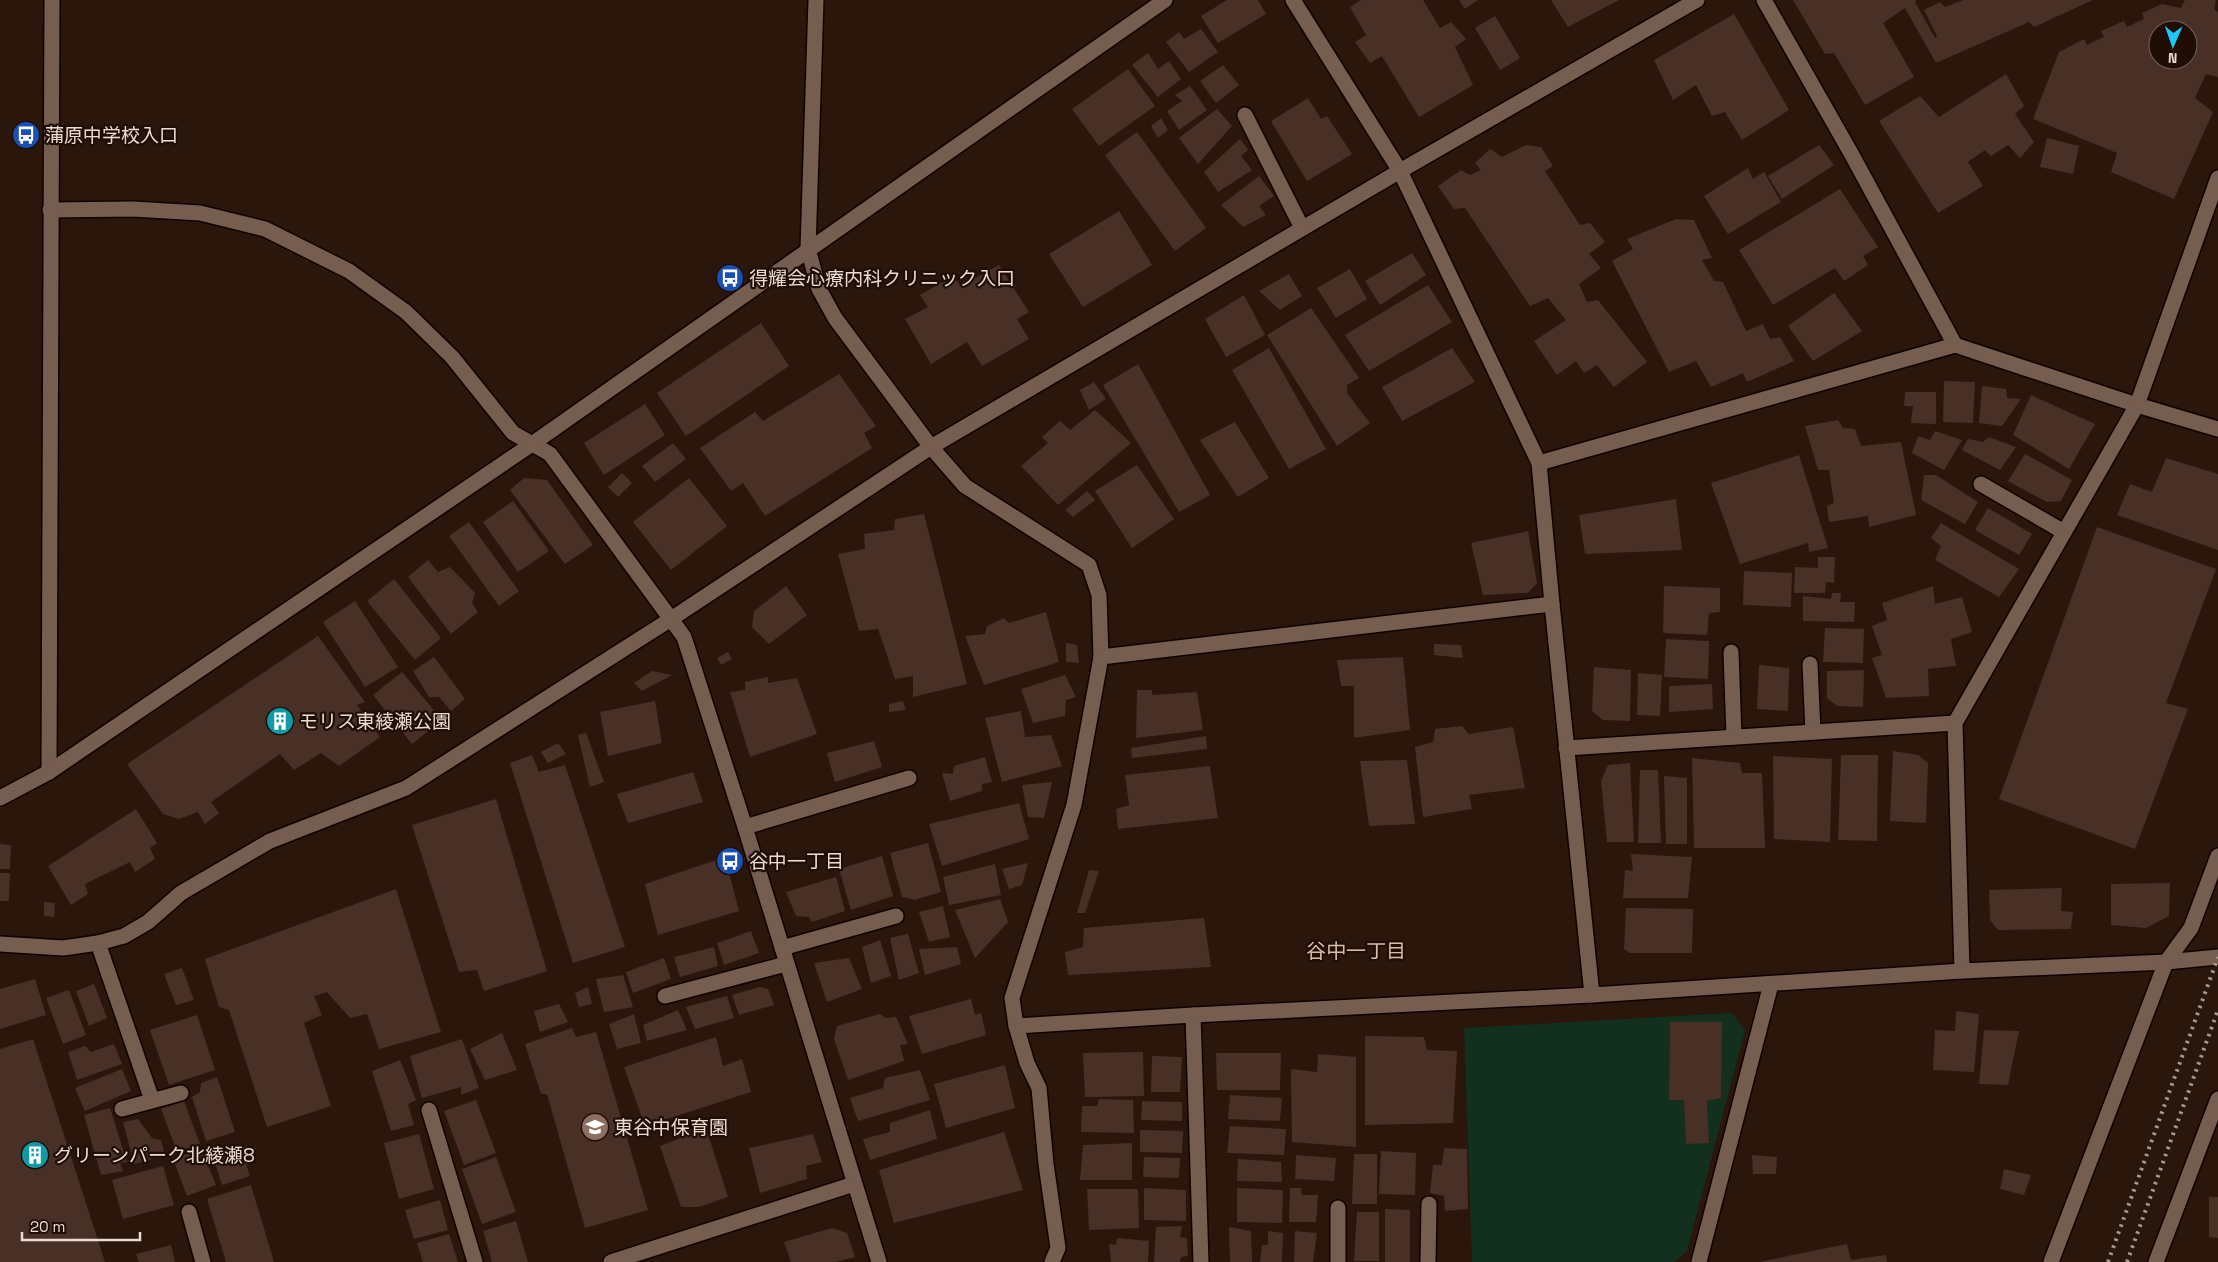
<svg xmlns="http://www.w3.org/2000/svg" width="2218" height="1262" font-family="'Space Grotesk','Noto Sans JP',sans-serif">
<rect width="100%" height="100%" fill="#2a160b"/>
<path fill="#132f1e" d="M1732 1013 1745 1030 1687 1251 1674 1262H1472L1464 1028Z"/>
<g fill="#483027" fill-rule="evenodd">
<path d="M1227 0H1258L1266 14 1218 43 1201 16Z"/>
<path d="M1361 0H1423L1440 28 1451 22 1466 39 1455 47 1473 85 1419 117 1382 56 1370 63 1355 42 1366 35 1350 7Z"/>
<path d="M1459 0H1478L1465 9Z"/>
<path d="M1551 0H1619L1568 27Z"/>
<path d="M1793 0H1917L1915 2 1935 38 1937 36 1924 10 1940 2 1945 7 1963 0H2093L2034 27 2029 22 1936 63 1905 8 1883 23 1914 77 1865 105 1834 53 1825 54Z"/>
<path d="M2185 0H2216L2214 9 2218 12V77L2206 74 2195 98 2213 112 2174 199 2111 172 2117 153 2033 119 2059 52 2084 39 2087 45 2104 37 2101 31 2124 21 2127 27 2144 19 2142 13 2162 4 2181 8ZM2158 30H2188V60H2158Z"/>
<path d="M1734 14 1789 110 1742 140 1725 112 1712 116 1696 85 1673 100 1654 60Z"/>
<path d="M1495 16 1520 58 1500 70 1475 28Z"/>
<path d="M1201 29 1218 52 1189 72 1166 42 1179 32 1184 39Z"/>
<path d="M1148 53 1158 69 1169 61 1181 79 1158 97 1132 65Z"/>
<path d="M1223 65 1239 85 1216 103 1200 81Z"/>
<path d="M1128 69 1155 106 1099 146 1072 109Z"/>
<path d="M2006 74 2024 106 2015 114 2034 142 2020 158 2008 145 1991 156 1985 150 1968 162 1983 186 1938 213 1879 121 1920 96 1939 117Z"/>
<path d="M1190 86 1207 110 1179 130 1167 111 1182 101 1175 95Z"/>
<path d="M1308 98 1321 119 1327 116 1352 154 1307 181 1271 121Z"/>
<path d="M1217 109 1232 126 1198 164 1179 138Z"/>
<path d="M1161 118 1168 130 1158 138 1151 126Z"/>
<path d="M1137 132 1206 228 1175 251 1105 155Z"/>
<path d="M2047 138 2079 146 2073 174 2040 167Z"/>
<path d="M1240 139 1248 150 1241 156 1252 170 1218 192 1204 172Z"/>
<path d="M1526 145 1541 147 1553 166 1545 171 1580 225 1590 223 1605 242 1589 254 1601 268 1579 284 1587 302 1598 300 1647 362 1614 387 1597 365 1584 373 1576 361 1557 375 1534 341 1566 320 1548 298 1530 306 1465 208 1454 209 1438 186 1461 170 1470 175 1481 170 1475 163 1490 149 1502 157Z"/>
<path d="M1819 145 1834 165 1782 199 1768 176Z"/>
<path d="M1748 168 1753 179 1764 172 1781 202 1728 234 1704 196Z"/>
<path d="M1259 176 1274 196 1259 206 1266 215 1243 227 1221 205Z"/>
<path d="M1840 189 1878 247 1863 256 1868 265 1844 281 1835 268 1773 305 1739 250Z"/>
<path d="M1119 211 1152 265 1083 307 1049 254Z"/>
<path d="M1676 219 1694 220 1712 258 1702 260 1714 281 1723 282 1746 331 1763 324 1770 339 1780 337 1794 361 1747 382 1743 373 1711 387 1696 361 1669 372 1612 261 1633 249 1627 239Z"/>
<path d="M1412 253 1426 275 1380 305 1365 281Z"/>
<path d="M999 265 1029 312 1017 319 1029 339 982 366 967 342 931 364 905 319 928 307 920 295 953 276 961 286Z"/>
<path d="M1350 269 1367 299 1336 318 1317 288Z"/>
<path d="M1289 274 1302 296 1280 310 1259 291Z"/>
<path d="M1428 285 1452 322 1369 371 1345 335Z"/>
<path d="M1834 293 1862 331 1813 361 1788 326Z"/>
<path d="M1244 295 1265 335 1226 357 1205 319Z"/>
<path d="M1311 308 1359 378 1347 385V393L1370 423 1337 446 1267 335Z"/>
<path d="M761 323 789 366 686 436 657 393Z"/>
<path d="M1269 348 1326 449 1289 469 1232 370Z"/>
<path d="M1452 348 1475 382 1402 421 1382 387Z"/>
<path d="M1138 364 1210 495 1179 512 1103 385Z"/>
<path d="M839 374 876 426 864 433 872 448 765 516 743 483 731 491 700 448 755 412 763 421Z"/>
<path d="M1944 381 1975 382 1973 423 1943 422Z"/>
<path d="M1094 382 1106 399 1089 410 1080 390Z"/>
<path d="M1982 386 2006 389 2007 398 2021 399 2002 426 1979 423Z"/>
<path d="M1905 392H1936V424L1911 423 1913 406H1904Z"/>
<path d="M2031 395 2095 424 2069 469 2013 435Z"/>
<path d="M645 404 665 435 604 475 584 443Z"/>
<path d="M1095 410 1131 443 1058 505 1021 466 1048 443 1042 437 1060 421 1070 430Z"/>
<path d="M1838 420 1843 428 1855 429 1861 446 1901 442 1916 515 1869 527 1868 516 1829 522 1827 506 1834 503 1829 470H1818L1805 426Z"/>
<path d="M1235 422 1269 478 1238 497 1200 440Z"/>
<path d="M1935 431 1962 440 1944 470 1912 453 1918 436 1930 440Z"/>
<path d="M1989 437 2016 447 2000 470 1962 450 1968 439 1983 442Z"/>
<path d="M673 443 686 459 655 482 642 466Z"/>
<path d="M2025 454 2072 480 2061 501 2047 502 2008 481Z"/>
<path d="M1799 455 1828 548 1809 552 1808 543 1740 564 1711 483Z"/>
<path d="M2166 458 2218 474V550L2117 515 2130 484 2152 492Z"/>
<path d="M1137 465 1174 519 1132 548 1095 491Z"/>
<path d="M622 473 632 483 618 497 608 487Z"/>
<path d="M1924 475H1936L1978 502 1965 524 1921 500Z"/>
<path d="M524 478 547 480 593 545 565 564 510 490Z"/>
<path d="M689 478 727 526 671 570 633 522Z"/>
<path d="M1087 491 1095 500 1073 517 1065 510Z"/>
<path d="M1676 499 1682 550 1585 554 1579 515Z"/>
<path d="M513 501 549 551 518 572 483 522Z"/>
<path d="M1988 508 2032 534 2019 555 1975 530Z"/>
<path d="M924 514 967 684 913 697V676L895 679 878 629 859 631 838 554 865 549 864 534 894 530 895 519Z"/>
<path d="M469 522 519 591 499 606 449 536Z"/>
<path d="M1941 523 2019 569 1999 597 1935 560 1941 546 1931 538Z"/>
<path d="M2097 527 2216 569 2166 703 2188 709 2135 849 1999 799Z"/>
<path d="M1528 531 1537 583 1528 593 1483 595 1471 543Z"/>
<path d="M1818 557H1835L1834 583 1826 582 1825 593H1794L1795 567 1818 568Z"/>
<path d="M428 560 438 572 450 567 475 593 472 603 478 612 451 634 408 577Z"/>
<path d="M1744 571 1792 573 1791 607 1743 605Z"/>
<path d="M394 579 441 638 415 660 367 601Z"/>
<path d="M786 586 807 615 769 644 752 627 754 611Z"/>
<path d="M1664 586 1720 588V612L1709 613 1707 635 1663 633Z"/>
<path d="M1933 586 1935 604 1962 597 1972 632 1951 639 1956 666 1928 669 1929 696 1886 698 1872 658 1882 655 1872 626 1887 620 1882 603Z"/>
<path d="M1832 593H1841L1840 602H1855L1854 622 1803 621V596L1831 599Z"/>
<path d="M355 601 398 667 365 687 323 622Z"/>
<path d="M1046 612 1059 662 984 685 965 636 985 634 987 626 1004 618 1009 623Z"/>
<path d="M1825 628 1864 629 1863 663 1823 662Z"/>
<path d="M318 636 365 702 357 705 380 737 339 766 321 753 294 770 280 754 211 802 219 813 205 824 198 812 179 819 163 814 127 764Z"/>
<path d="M1666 639 1709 641 1708 679 1664 677Z"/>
<path d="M1066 643 1077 645 1079 663 1066 662Z"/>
<path d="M1434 644 1461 645 1463 658 1434 655Z"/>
<path d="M728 652 732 659 721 665 717 658Z"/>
<path d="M434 657 465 699 451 711 439 697H429L413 671Z"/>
<path d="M1403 657 1410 730 1354 738V686H1341L1337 660Z"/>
<path d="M1759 665 1789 668 1788 711 1757 709Z"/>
<path d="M1594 667 1631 670 1630 721 1603 720 1592 711Z"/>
<path d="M1864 670 1863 707 1837 706 1827 698V671Z"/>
<path d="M652 671 672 675 642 691 634 683Z"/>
<path d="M402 672 442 720 412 744 373 695Z"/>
<path d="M1638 673 1662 675 1660 716 1637 715Z"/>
<path d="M1065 675 1076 697 1066 700 1065 716 1033 723 1021 689Z"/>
<path d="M768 677V683L797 678 817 734 750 757 730 692 745 690V682Z"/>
<path d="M1712 684 1713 709 1669 712V686Z"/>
<path d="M1137 690H1152V695L1197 692 1203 730 1136 738Z"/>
<path d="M655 701 662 743 608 756 600 712Z"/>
<path d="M903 701 906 710 889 712V704Z"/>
<path d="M1021 711 1025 737 1051 735 1062 766 1002 782 985 718Z"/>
<path d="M1462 726 1469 734 1513 727 1525 788 1469 795 1472 809 1423 817 1415 747 1433 742 1435 729Z"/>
<path d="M586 733 604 782 590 787 578 735Z"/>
<path d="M1206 736 1207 749 1132 758 1131 748Z"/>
<path d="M874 741 882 767 835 782 827 753Z"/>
<path d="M558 743 566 754 548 763 541 752Z"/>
<path d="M1893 751 1918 755 1928 763 1926 823 1890 821Z"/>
<path d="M532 755 539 772 565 765 625 947 573 963 510 763Z"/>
<path d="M1841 755H1878L1877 841 1838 840Z"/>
<path d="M1773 756 1832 759 1830 842 1774 839Z"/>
<path d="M985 757 992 782 982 784V791L950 801 942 773 953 774 954 766Z"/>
<path d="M1692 758 1740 763 1742 773H1762L1765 848H1694Z"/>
<path d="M1407 760 1415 824 1369 826 1360 761Z"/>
<path d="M1630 763 1634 842H1607L1601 781 1608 765Z"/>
<path d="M1210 766 1218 818 1118 829 1116 809 1129 805 1125 775Z"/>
<path d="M1640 770H1658L1661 843H1638Z"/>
<path d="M693 772 703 802 628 823 617 794Z"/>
<path d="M1664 776 1687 778V844H1666Z"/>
<path d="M1052 782 1044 818 1028 817 1022 785Z"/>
<path d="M496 799 547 971 484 991 477 970 459 972 412 825Z"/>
<path d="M1019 803 1029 839 942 866 929 824Z"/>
<path d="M136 809 157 843 150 848 155 859 135 872 130 862 85 884 88 894 71 905 48 866Z"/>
<path d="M928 843 941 892 915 900 902 897 890 853Z"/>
<path d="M0 844 11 845 10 869H0Z"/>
<path d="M1631 854 1692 857 1688 898H1623L1625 870 1633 871Z"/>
<path d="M882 856 893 896 851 910 839 869Z"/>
<path d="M725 857 739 911 658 935 645 884Z"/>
<path d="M1028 863 1022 885 1009 889 1002 869Z"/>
<path d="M995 864 1001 895 949 905 943 877Z"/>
<path d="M1089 870 1099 871 1085 913H1077Z"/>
<path d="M0 873H10L9 901H0Z"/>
<path d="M836 877 845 911 812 922 809 917 796 916 786 892Z"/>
<path d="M2170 883 2169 916 2146 928 2111 925V884Z"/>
<path d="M2062 888 2061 911 2073 912 2071 929 1998 930 1990 920 1989 890Z"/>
<path d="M396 889 441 1032 379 1049 367 1014 350 1018 327 992 314 996 322 1015 304 1023 331 1106 267 1127 229 1010 219 1007 205 959Z"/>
<path d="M1000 899 1008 922 975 958 955 910Z"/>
<path d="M44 902 55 903 54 917 44 916Z"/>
<path d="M943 906 950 937 929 942 919 912Z"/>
<path d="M1626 908 1693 909 1692 953H1630L1624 949Z"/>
<path d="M1204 918 1211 967 1068 975 1065 952 1083 947 1084 928Z"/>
<path d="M751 931 759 953 724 965 717 943Z"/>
<path d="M908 934 919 973 899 980 890 938Z"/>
<path d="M880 940 891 976 871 983 862 947Z"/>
<path d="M714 947 718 966 680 977 674 957Z"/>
<path d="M957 947 961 964 925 975 919 949Z"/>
<path d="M664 958 671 979 633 993 626 972Z"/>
<path d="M849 958 862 989 827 1002 814 963Z"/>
<path d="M182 968 194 1000 176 1005 164 974Z"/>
<path d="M623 975 633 1007 604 1012 596 979Z"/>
<path d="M35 979 46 1015 0 1029V989Z"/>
<path d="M94 984 107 1018 89 1026 76 991Z"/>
<path d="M588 987 592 1004 579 1007 575 993Z"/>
<path d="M760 987 768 989 774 1005 739 1015 732 995Z"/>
<path d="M69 990 86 1035 63 1044 46 998Z"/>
<path d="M727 996 734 1018 695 1029 686 1007Z"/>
<path d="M971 999 975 1015 981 1013 986 1035 922 1054 909 1016Z"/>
<path d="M559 1004 568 1022 540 1032 534 1011Z"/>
<path d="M678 1010 687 1030 647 1041 643 1025Z"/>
<path d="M1956 1011 1979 1014 1974 1072 1933 1070 1935 1030 1955 1031Z"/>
<path d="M634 1014 641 1043 617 1049 609 1024Z"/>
<path d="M880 1014 886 1018 896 1017 908 1044 900 1045 904 1061 848 1080 834 1039 837 1026Z"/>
<path d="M197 1015 215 1070 169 1085 150 1030Z"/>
<path d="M1670 1022H1722L1721 1098 1707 1101 1709 1143 1686 1144 1684 1100H1669Z"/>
<path d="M572 1028 576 1037 596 1032 648 1210 585 1228 547 1094H541L525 1044Z"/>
<path d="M1984 1030 2019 1031 2008 1085 1979 1084Z"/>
<path d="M502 1033 517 1070 485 1080 470 1049Z"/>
<path d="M1365 1036 1424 1037 1427 1050 1457 1051 1453 1123 1365 1125Z"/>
<path d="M716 1037 723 1066 742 1059 751 1092 645 1126 624 1067Z"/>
<path d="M33 1039 105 1262H0V1049Z"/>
<path d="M462 1039 479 1088 461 1095V1087L422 1098 410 1056Z"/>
<path d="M114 1044 122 1064 77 1080 68 1052 85 1046 91 1052Z"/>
<path d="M1143 1052 1144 1096 1085 1097 1083 1053Z"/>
<path d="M1216 1053H1281L1280 1090H1217Z"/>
<path d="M1318 1054 1356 1057V1147L1292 1142 1291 1069 1317 1072Z"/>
<path d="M1152 1056 1182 1057 1180 1092H1151Z"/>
<path d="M400 1060 416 1100 408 1104 414 1125 391 1131 372 1071Z"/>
<path d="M1005 1065 1015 1108 946 1128 934 1084Z"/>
<path d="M122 1069 131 1091 85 1111 75 1088Z"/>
<path d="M920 1070 930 1100 858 1121 850 1098 883 1088 885 1078Z"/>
<path d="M217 1077 235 1132 206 1141 192 1097 200 1092 201 1083Z"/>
<path d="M1230 1095 1282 1098 1280 1121 1228 1119Z"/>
<path d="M1099 1099 1133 1100 1134 1133 1081 1132 1082 1106H1097Z"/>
<path d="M476 1100 496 1153 464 1165 444 1111Z"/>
<path d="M184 1101 200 1144 177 1152 161 1109Z"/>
<path d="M1142 1101 1182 1102V1121L1141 1120Z"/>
<path d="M110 1108 127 1162 120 1163 123 1171 101 1175 84 1115Z"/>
<path d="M930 1110 937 1139 870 1160 863 1139 890 1132V1123Z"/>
<path d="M138 1119 152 1138 161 1140 165 1155 134 1164 123 1122Z"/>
<path d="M1230 1126 1286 1129 1284 1155 1227 1153Z"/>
<path d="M706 1128 728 1197 699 1207H681L660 1146Z"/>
<path d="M1140 1130 1183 1131 1182 1153 1140 1152Z"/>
<path d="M1004 1132 1023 1190 894 1223 879 1170Z"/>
<path d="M419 1134 434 1189 399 1199 384 1143Z"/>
<path d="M813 1134 822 1162 806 1166 807 1179 760 1193 749 1148Z"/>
<path d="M1132 1143V1180H1080L1083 1145Z"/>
<path d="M201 1148 216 1185 187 1196 173 1159Z"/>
<path d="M1444 1148 1467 1149 1468 1209 1445 1211 1444 1196 1430 1193 1433 1165H1442Z"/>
<path d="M241 1149 250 1176 222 1185 213 1157Z"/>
<path d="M1381 1151 1416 1153 1415 1195 1379 1194Z"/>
<path d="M1354 1154H1377V1204H1352Z"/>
<path d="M1296 1155 1336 1158 1334 1181 1295 1179Z"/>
<path d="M1752 1155 1777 1157 1776 1174H1753Z"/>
<path d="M496 1157 516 1212 482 1224 462 1169Z"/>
<path d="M1144 1157 1180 1158 1179 1178 1143 1177Z"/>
<path d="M1238 1159 1281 1162 1282 1182 1237 1181Z"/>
<path d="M163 1166 174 1205 123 1219 112 1180Z"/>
<path d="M2004 1169 2031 1175 2024 1195 2000 1189Z"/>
<path d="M251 1185 274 1262H226L207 1199Z"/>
<path d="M1144 1188 1186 1190V1221L1144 1220Z"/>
<path d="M1237 1188 1283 1190 1282 1223 1237 1222Z"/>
<path d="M1290 1188H1301L1302 1195H1318L1316 1222H1289Z"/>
<path d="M1087 1189H1138L1139 1228 1089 1230Z"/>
<path d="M2209 1197H2218V1238L2209 1237Z"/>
<path d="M440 1200 448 1230 414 1239 405 1210Z"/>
<path d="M1385 1209 1410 1210V1262H1385Z"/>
<path d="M1357 1212H1379V1261H1354Z"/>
<path d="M516 1221 528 1262H492L483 1231Z"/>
<path d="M1182 1226 1180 1237 1187 1238 1188 1256 1181 1257 1180 1262H1154L1156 1227Z"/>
<path d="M1229 1227 1251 1231 1252 1262H1230Z"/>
<path d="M832 1228 847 1233 855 1257 835 1262H791L784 1242Z"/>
<path d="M1268 1231 1283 1233 1282 1262H1260L1262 1245H1268Z"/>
<path d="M1295 1231 1317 1233 1313 1262H1294Z"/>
<path d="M449 1234 458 1262H423L417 1243Z"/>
<path d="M1117 1238 1149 1241 1148 1262H1111L1109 1244 1116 1245Z"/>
<path d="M1847 1244 1851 1260 1886 1255 1887 1262H1759Z"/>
<path d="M171 1245 175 1262H139L136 1254Z"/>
</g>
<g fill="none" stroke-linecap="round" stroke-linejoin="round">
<g stroke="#110200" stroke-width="18">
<g id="minor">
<path d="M816 0 808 249 819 289 835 318 931 447 965 486 1089 565 1099 595 1101 657 1074 805 1012 998 1016 1026 1027 1063 1039 1088 1046 1164 1058 1248 1052 1262"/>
<path d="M1293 0 1400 171 1539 463 1552 604 1592 995"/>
<path d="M1764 0 1852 155 1955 345"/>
<path d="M1245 115 1302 228"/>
<path d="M50 210 133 209 200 213 265 229 349 271 406 312 452 357 513 433 550 454 684 637 745 827 879 1262"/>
<path d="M1539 463 1955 345 2137 405 2218 429"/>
<path d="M1981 484 2064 532"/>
<path d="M1731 652 1734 737"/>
<path d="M1101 657 1552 604"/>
<path d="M1810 664 1813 732"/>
<path d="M1566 748 1955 723"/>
<path d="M49 772 52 0"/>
<path d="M0 798 49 772 532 444 1165 0"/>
<path d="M745 827 909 778"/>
<path d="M98 943 152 1100"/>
<path d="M0 944 63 948 98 943 124 936 148 922 181 893 270 841 406 788 671 619 931 447 1400 171 1697 0"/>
<path d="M782 948 896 916"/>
<path d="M1962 971 1955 723 2137 405 2218 178"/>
<path d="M665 996 786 964"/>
<path d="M1193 1015 1201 1262"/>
<path d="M1016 1026 1193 1015 1592 995 1962 971 2166 962 2218 957"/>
<path d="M122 1109 181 1093"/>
<path d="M429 1110 475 1262"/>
<path d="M189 1212 203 1262"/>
<path d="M611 1262 854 1184"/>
<path d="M1338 1262V1208"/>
<path d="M1428 1262 1429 1204"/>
<path d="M1699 1262 1771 984"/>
<path d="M2051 1262 2166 962 2191 928 2218 856"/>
<path d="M2156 1262 2218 1099"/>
</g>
</g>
<use href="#minor" stroke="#755d50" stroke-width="15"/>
<g stroke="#a8988f" stroke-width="4" stroke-dasharray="2.5 5" stroke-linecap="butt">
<path d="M2108 1262 2218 957"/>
<path d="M2127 1262 2218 1010"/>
</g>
</g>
<defs>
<g id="bus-disc" transform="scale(1.4375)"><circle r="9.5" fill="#1a4fb4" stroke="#200d04"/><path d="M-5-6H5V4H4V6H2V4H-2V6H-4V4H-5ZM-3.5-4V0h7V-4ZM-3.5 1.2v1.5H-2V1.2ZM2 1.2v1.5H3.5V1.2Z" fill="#fff"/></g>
<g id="building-disc" transform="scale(1.4375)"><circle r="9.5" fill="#0f9aa8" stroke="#200d04"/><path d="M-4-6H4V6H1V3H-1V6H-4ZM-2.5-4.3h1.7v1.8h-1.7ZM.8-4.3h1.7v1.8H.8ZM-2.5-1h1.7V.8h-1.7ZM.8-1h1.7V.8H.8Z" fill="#fff"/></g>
<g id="school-disc" transform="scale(1.4375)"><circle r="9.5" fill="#8d6e63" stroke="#200d04"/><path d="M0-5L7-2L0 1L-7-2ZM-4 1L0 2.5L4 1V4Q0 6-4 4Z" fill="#fff"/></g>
</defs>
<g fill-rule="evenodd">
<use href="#bus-disc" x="26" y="135"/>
<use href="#bus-disc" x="730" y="278"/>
<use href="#building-disc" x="280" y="721"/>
<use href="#bus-disc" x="730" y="861"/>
<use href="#school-disc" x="595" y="1127"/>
<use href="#building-disc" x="35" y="1155"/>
</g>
<g text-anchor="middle" stroke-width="4.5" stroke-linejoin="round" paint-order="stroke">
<g font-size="19" fill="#eadcd4" stroke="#200d04" text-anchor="start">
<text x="45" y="142">蒲原中学校入口</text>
<text x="749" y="285">得耀会心療内科クリニック入口</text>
<text x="299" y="728">モリス東綾瀬公園</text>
<text x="749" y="868">谷中一丁目</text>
<text x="614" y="1134">東谷中保育園</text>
<text x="54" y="1162">グリーンパーク北綾瀬8</text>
</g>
<g font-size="20" fill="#d7bbad" stroke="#200d04">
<text x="1356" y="958">谷中一丁目</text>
</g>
</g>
<g transform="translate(2173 45) rotate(182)"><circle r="24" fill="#200d04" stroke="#716057"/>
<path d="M0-4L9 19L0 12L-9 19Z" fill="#1dc9fc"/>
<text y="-8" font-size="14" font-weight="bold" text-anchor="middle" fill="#eadcd4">N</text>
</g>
<path d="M22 1232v8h118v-8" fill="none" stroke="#eadcd4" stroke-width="2.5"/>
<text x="30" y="1232" font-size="15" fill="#eadcd4" stroke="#200d04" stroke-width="4" paint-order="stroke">20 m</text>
</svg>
